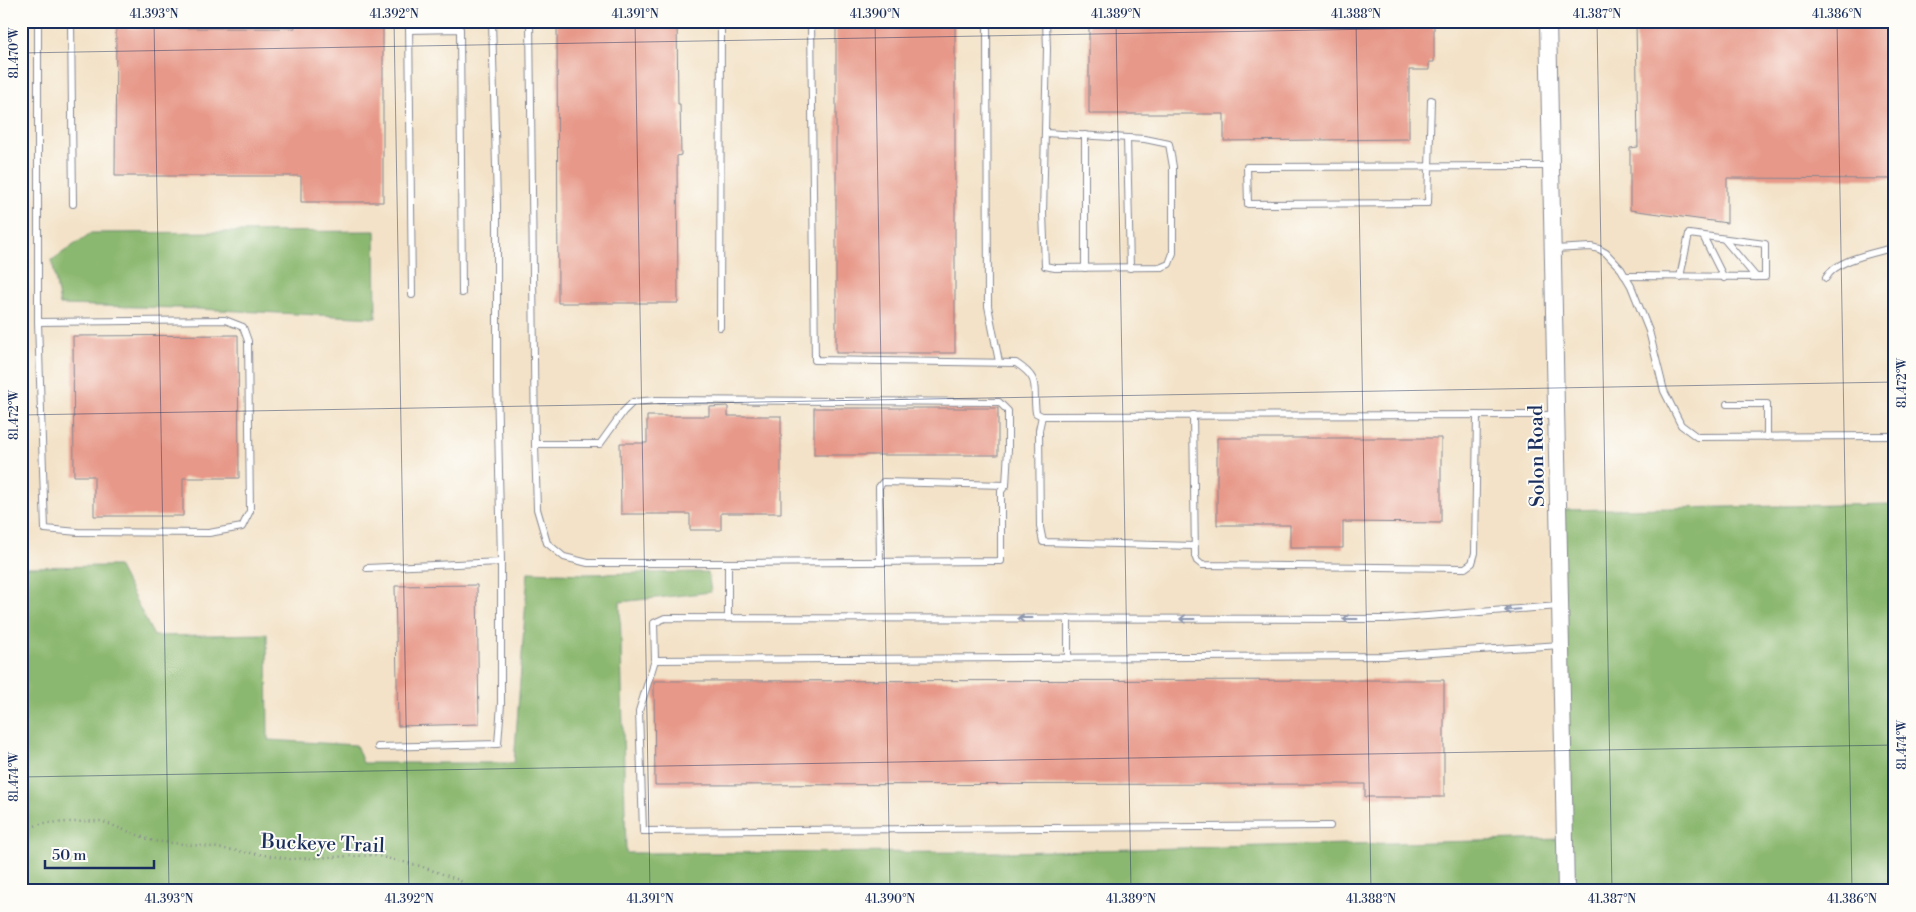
<svg xmlns="http://www.w3.org/2000/svg" width="1916" height="912" font-family="'Libre Bodoni',serif">
<rect width="100%" height="100%" fill="#fdfcf7"/>
<filter id="ink" filterUnits="userSpaceOnUse"><feTurbulence type="fractalNoise" baseFrequency=".02" numOctaves="2"/><feDisplacementMap in="SourceGraphic" scale="10" xChannelSelector="R" yChannelSelector="G"/><feConvolveMatrix kernelMatrix="1 2 1 2 8 2 1 2 1" color-interpolation-filters="sRGB"/></filter>
<filter id="wash" filterUnits="userSpaceOnUse"><feTurbulence type="fractalNoise" baseFrequency=".0096" numOctaves="4" result="noise"/><feDisplacementMap in="SourceGraphic" scale="20" xChannelSelector="R" yChannelSelector="G"/><feGaussianBlur stdDeviation="1.12" result="paint"/><feColorMatrix in="noise" values="0 0 0 0 0 0 0 0 0 0 0 0 0 0 0 0 0 1.4 0 .05"/><feComposite in="paint" operator="in"/></filter>
<g filter="url(#wash)">
<rect width="100%" height="100%" fill="#f3e2c7"/>
<g fill="#8bb870" stroke="#537467">
<path d="M375 231 376 318 179 308 60 305 52 260 91 233Z"/>
<path d="M1895 504V891H21L22 567 118 566 154 636 267 634 268 740 356 745 363 763H514L528 572 585 574 708 572 711 592 620 602 626 853 1009 852 1565 839 1558 510Z"/>
</g>
<g id="blocks">
<g fill="#e79888">
<path d="M295 21H376V26H383V202H301V176H115L116 28H295Z"/>
<path d="M557 21H677L678 104H680L681 155 677 156 678 303H558Z"/>
<rect x="836" y="21" width="119" height="332"/>
<path d="M1089 21H1434V62H1429V70H1409V139L1224 141V114H1089Z"/>
<path d="M1636 21H1895V179L1727 178V223L1630 210V148L1638 147Z"/>
<path d="M238 335 239 478H183V516H94V476H74L73 336Z"/>
<path d="M728 406V416H781V513H721V530H690V514H621L620 443H647V416H709V407Z"/>
<rect x="814" y="408" width="184" height="47"/>
<path d="M1217 438H1441V523L1343 522V548H1290V525H1217Z"/>
<path d="M477 585 479 724 398 726 395 586Z"/>
<path d="M1444 680V797H1365V784L655 785 654 681Z"/>
</g>
</g>
</g>
<g filter="url(#ink)">
<use href="#blocks" fill-opacity="0" stroke="#878892" stroke-width="1"/>
<g fill="none" stroke-linecap="round" stroke-linejoin="round">
<g stroke="#878892" stroke-width="8">
<g id="service">
<path d="M71 21 73 204"/>
<path d="M409 21 412 295"/>
<path d="M530 21 535 444"/>
<path d="M811 21 815 360 1016 363C1042 380 1032 386 1036 413L1042 416 1555 415"/>
<path d="M987 21 988 306 999 362"/>
<path d="M409 30 460 29 462 293"/>
<path d="M1431 100 1428 203 1248 204 1247 167 1540 166H1550"/>
<path d="M1045 133 1145 139 1169 144 1173 167V253L1169 264 1162 267 1055 268 1045 266 1043 213 1047 49 1046 21"/>
<path d="M1085 135V268"/>
<path d="M1127 138 1130 268"/>
<path d="M1703 236 1724 278"/>
<path d="M1724 239 1756 277"/>
<path d="M1554 249 1591 247 1599 249 1606 253 1621 269 1631 286 1649 331 1664 391 1681 425 1697 437 1895 436"/>
<path d="M1625 276 1765 277V244L1689 234 1680 277"/>
<path d="M1826 278C1836 259 1875 253 1895 247"/>
<path d="M38 322 225 320 243 327 248 341 250 511 242 527 209 533 78 532 45 529 38 322V21"/>
<path d="M720 327 721 21"/>
<path d="M1727 404H1767V437"/>
<path d="M1193 415 1195 556 1197 561 1202 565 1465 568 1472 563 1475 553 1477 415"/>
<path d="M1042 416 1039 430 1040 527 1043 542 1194 546"/>
<path d="M880 562 879 487 883 482 1006 485"/>
<path d="M367 568 501 562"/>
<path d="M1559 606 1388 619 665 618 654 623 655 660 1384 656 1561 645"/>
<path d="M728 618V563L1001 561V491L1006 485 1008 449V411L999 402 656 400 633 402 623 412 600 444H535L537 509 547 543 564 557 588 563H728"/>
<path d="M1068 618V658"/>
<path d="M655 660 639 711 643 831 1330 826"/>
<path d="M378 747 498 744 501 704V562L497 379V203L492 21"/>
</g>
</g>
<g stroke="#878892" stroke-width="18">
<path id="tertiary" d="M1548 21 1566 891"/>
</g>
<path stroke="#878892" stroke-width="2.5" stroke-dasharray="1 4" stroke-linecap="butt" d="M21 831 43 823 101 821 153 841 212 847 290 859 374 855 420 866 459 880 473 891"/>
<use href="#service" stroke="#fff" stroke-width="6"/>
<use href="#tertiary" stroke="#fff" stroke-width="16"/>
</g>
<defs><path id="oneway-shaft" d="M-6 0H5M1.5-3L5.5 0L1.5 3" fill="none" stroke-width="1.6" stroke-linecap="round" stroke-linejoin="round" transform="scale(1.25)"/></defs>
<g stroke="#8d97ae">
<use href="#oneway-shaft" transform="translate(1512 610) rotate(175)"/>
<use href="#oneway-shaft" transform="translate(1025 618) rotate(-180)"/>
<use href="#oneway-shaft" transform="translate(1187 619) rotate(-180)"/>
<use href="#oneway-shaft" transform="translate(1350 619) rotate(-180)"/>
</g>
</g>
<path fill="none" stroke="#1b2f5e" stroke-width="1" stroke-opacity="0.45" d="M154 21 169 891M394 21 409 891M635 21 650 891M875 21 890 891M1116 21 1131 891M1356 21 1371 891M1597 21 1612 891M1837 21 1852 891M21 53 1831 21M21 415 1895 382M21 777 1895 745"/>
<g text-anchor="middle" stroke-width="4" stroke-linejoin="round" paint-order="stroke">
<g font-size="20" fill="#1b2f5e" stroke="#fdfcf7">
<text transform="translate(1536 456) rotate(-91)" y="7">Solon Road</text>
<text transform="translate(323 843) rotate(2)" y="7">Buckeye Trail</text>
</g>
</g>
<rect width="1916" height="912" fill="none" stroke="#fdfcf7" stroke-width="55"/>
<path d="M45 860v8h109v-8" fill="none" stroke="#1b2f5e" stroke-width="2.5"/>
<text x="52" y="860" font-size="15" fill="#1b2f5e" stroke="#fdfcf7" stroke-width="4" paint-order="stroke">50 m</text>
<rect x="28" y="28" width="1860" height="856" fill="none" stroke="#1b2f5e" stroke-width="2"/>
<g font-size="12" text-anchor="middle" fill="#1b2f5e">
<text x="154" y="18">41.393°N</text>
<text x="394" y="18">41.392°N</text>
<text x="635" y="18">41.391°N</text>
<text x="875" y="18">41.390°N</text>
<text x="1116" y="18">41.389°N</text>
<text x="1356" y="18">41.388°N</text>
<text x="1597" y="18">41.387°N</text>
<text x="1837" y="18">41.386°N</text>
<text transform="translate(14 53) rotate(-90)" y="4">81.470°W</text>
<text transform="translate(1902 383) rotate(-90)" y="4">81.472°W</text>
<text transform="translate(14 415) rotate(-90)" y="4">81.472°W</text>
<text transform="translate(1902 745) rotate(-90)" y="4">81.474°W</text>
<text transform="translate(14 777) rotate(-90)" y="4">81.474°W</text>
<text x="169" y="903">41.393°N</text>
<text x="409" y="903">41.392°N</text>
<text x="650" y="903">41.391°N</text>
<text x="890" y="903">41.390°N</text>
<text x="1131" y="903">41.389°N</text>
<text x="1371" y="903">41.388°N</text>
<text x="1612" y="903">41.387°N</text>
<text x="1852" y="903">41.386°N</text>
</g>
</svg>
